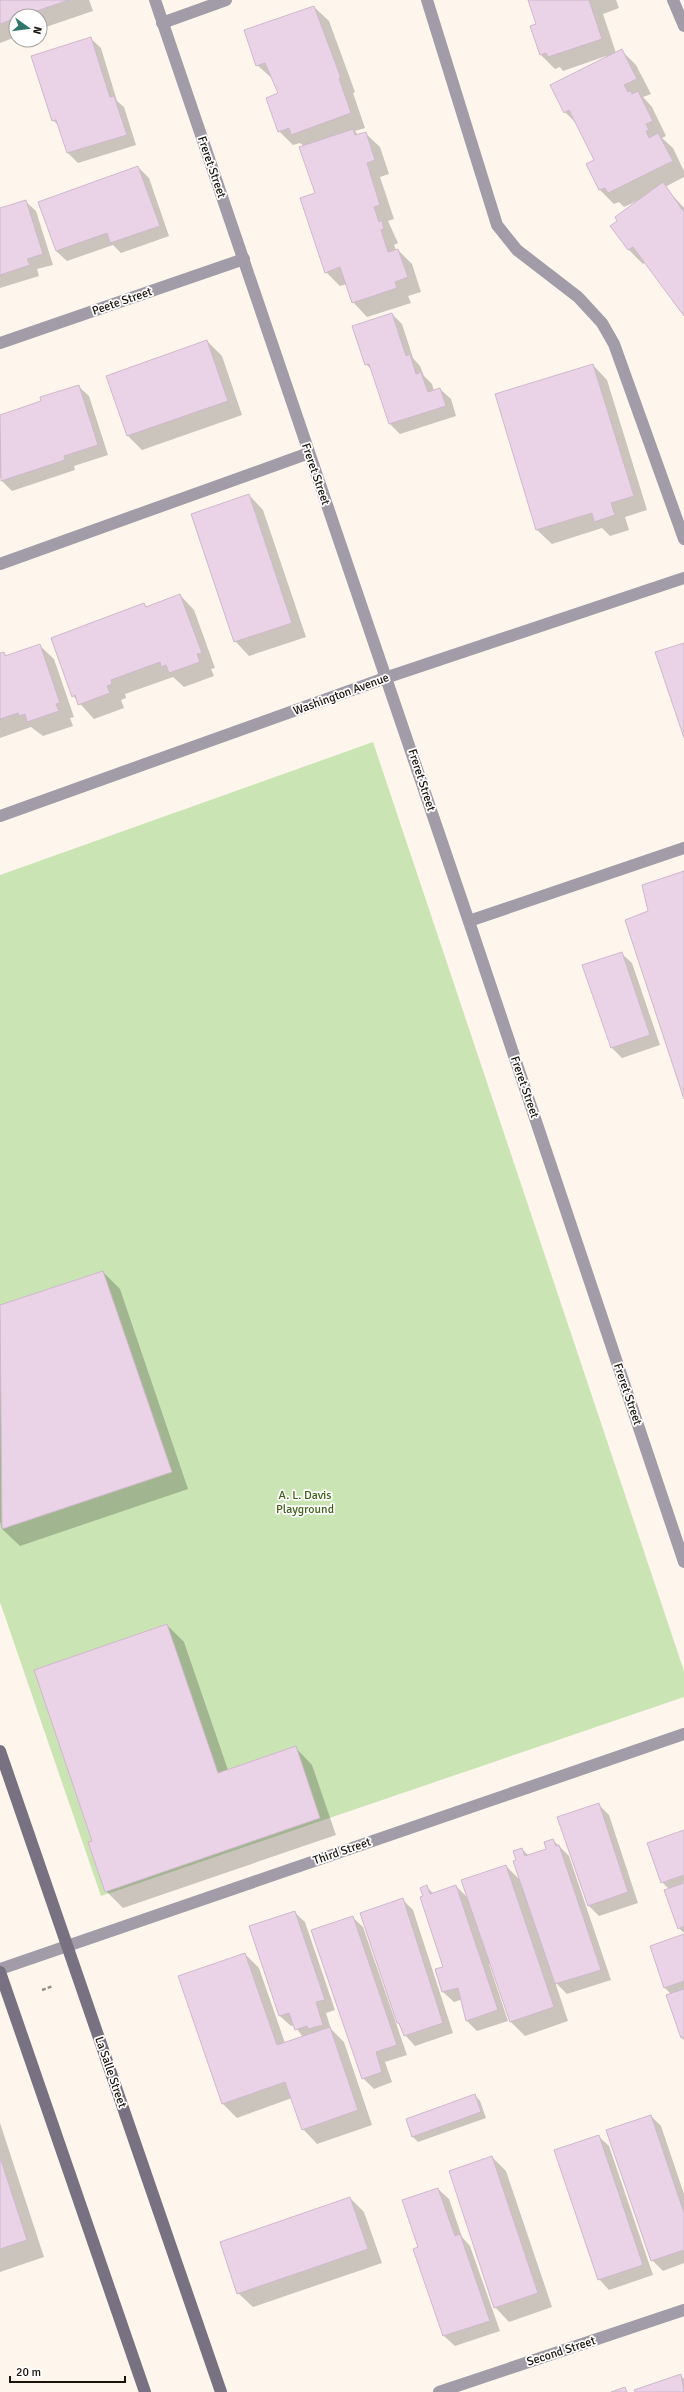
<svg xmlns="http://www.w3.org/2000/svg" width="684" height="2392" font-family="Signika,sans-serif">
<rect width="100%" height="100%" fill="#fef5ec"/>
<path fill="#cae4b4" d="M373 742 684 1671V1697L101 1896 0 1602V875Z"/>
<g fill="#0003">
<path d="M0 0H89L93 11 40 29V16H16V37L0 43Z"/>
<path d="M529 0H616L619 8 603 14 616 53 621 50 636 65 651 94 643 97 652 107 666 136 662 138 673 148 684 171V177L665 187 684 208V315L646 262 643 264 629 250 612 226 639 200 624 207 619 202 614 204 600 190 587 164 595 161 577 124 565 112 606 56 563 71 560 67 555 69 541 55 538 25Z"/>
<path d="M314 7 329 21 355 92 353 93 365 128 355 131 358 135 365 133 380 147 389 174 380 177 394 219 388 221 398 243 394 245 396 250H398L412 264 421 292 408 296 411 303 367 317 353 302 347 284 340 286 326 272 316 194 304 146 300 143 293 145 279 131V94L273 79 257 65Z"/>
<path d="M90 38 101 48 117 101 124 107 136 145 78 163 68 153 60 127 53 120Z"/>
<path d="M138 167 149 178 169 236 121 253 113 245 67 261 56 251Z"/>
<path d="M25 201 36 211 53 265 37 269 39 276 0 288V209Z"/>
<path d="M392 314 402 324 413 358 420 366 424 376 432 384 434 391 440 389 451 399 456 416 400 434 390 424 373 371 366 364Z"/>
<path d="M207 341 222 356 242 415 142 450 128 436Z"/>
<path d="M593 365 607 380 647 510 625 517 629 530 610 536 602 528 552 544 537 530Z"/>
<path d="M78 386 89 396 108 455 74 466 75 470 12 491 2 481 0 476V416L42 402Z"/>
<path d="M249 495 263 510 306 637 249 656 235 641Z"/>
<path d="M180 595 194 610 215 668 211 669 214 676 184 687 173 677 125 694 126 698 121 700 124 708 94 719 73 696 87 624 144 604 147 607Z"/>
<path d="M39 645 54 659 74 717 70 718 73 726 43 736 31 727 0 738V655L4 653 7 656Z"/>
<path d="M621 953 632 963 660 1045 622 1058 612 1048Z"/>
<path d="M103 1272 120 1289 188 1489 20 1546 2 1529 0 1522V1306Z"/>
<path d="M167 1625 184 1642 228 1770 295 1747 312 1765 336 1835 123 1908 106 1891 93 1842Z"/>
<path d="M598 1804 609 1815 638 1903 599 1916 589 1906Z"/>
<path d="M684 1831V1933L679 1928 669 1889 662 1882Z"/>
<path d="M553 1840 569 1856 611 1980 567 1994 555 1982 568 2021 525 2036 511 2022 490 1963 489 1964 508 2021 477 2031 467 2021 462 2006 465 2005 463 1999 454 2002 443 1992 436 1970 444 1967 424 1897 427 1887 433 1893 456 1886 468 1898 506 1866 522 1882 517 1861 522 1849 529 1856 548 1850Z"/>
<path d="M403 1900 413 1910 453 2033 415 2046 405 2035 398 2023Z"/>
<path d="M294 1912 305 1922 335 2010 326 2013 331 2029 344 2042 372 2125 317 2144 303 2129 292 2098 237 2118 222 2103 245 1954 259 1968 285 2043 303 2037 294 2025 291 2026 280 2016 251 1927Z"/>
<path d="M352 1917 363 1927 407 2055 385 2062 392 2082 374 2089 363 2078Z"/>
<path d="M684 1935V2040L681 2037 672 1995 665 1988Z"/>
<path d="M475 2095 480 2101 486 2118 418 2142 413 2137 407 2119Z"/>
<path d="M651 2116 661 2126 684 2194V2263L663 2271 652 2260Z"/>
<path d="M0 2123 44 2257 0 2272Z"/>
<path d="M598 2136 609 2146 653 2275 609 2290 599 2279Z"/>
<path d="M492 2157 506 2171 552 2307 509 2322 495 2307Z"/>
<path d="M438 2189 449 2199 462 2237 470 2246 500 2331 455 2346 444 2336 415 2249 420 2248Z"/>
<path d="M350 2198 364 2212 382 2263 253 2307 238 2293Z"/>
<path d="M681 2376 684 2379V2392H636Z"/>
</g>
<g fill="#ead3e7" stroke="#cfb8cb">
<path d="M0 0H69L22 16H16V18L0 24Z"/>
<path d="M528 0H589L602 39 548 57 546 53 540 55 530 26 536 24Z"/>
<path d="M314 6 341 78H339L351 113 291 135 289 128 278 132 266 98 278 93 265 63 256 66 244 30Z"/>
<path d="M91 37 110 97 114 96 127 135 67 153 56 120 52 121 31 56Z"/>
<path d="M622 49 637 79 624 85 628 92 631 91 632 94 638 91 653 121 646 124 649 130 646 131 649 138 658 133 673 161 608 193 605 188 599 190 586 164 594 160 569 110 564 113 550 85Z"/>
<path d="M353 129 355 135 366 132 375 160 367 163 380 205 374 207 379 222 382 220 384 229 381 230 388 252 398 249 408 277 395 282 397 288 352 303 340 267 325 273 300 198 315 193 299 147Z"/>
<path d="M138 166 160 226 110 243 107 233 56 251 38 202Z"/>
<path d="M663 182 684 212V316L633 247 628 250 610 226 617 221 615 217Z"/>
<path d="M26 200 43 254 27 259 30 265 0 275V208Z"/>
<path d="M392 313 406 356 410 354 416 374 421 372 428 392 440 388 446 406 389 424 369 364 365 365 352 326Z"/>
<path d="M207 340 228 401 127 436 106 376Z"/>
<path d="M593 364 634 496 611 503 615 515 594 522 592 513 536 530 495 394Z"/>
<path d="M79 385 98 445 64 456 65 460 1 481 0 415 41 401 40 397Z"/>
<path d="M249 494 292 623 234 642 191 514Z"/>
<path d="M180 594 202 653 197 654 200 662 169 673 166 665 161 667 160 662 111 680 112 684 107 686 110 693 78 705 75 695 72 697 51 638 144 603 146 607Z"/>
<path d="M684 643V738L655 652Z"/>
<path d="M40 644 60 703 56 704 59 711 27 722 25 714 19 716 18 713 0 719V653L4 652 5 656Z"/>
<path d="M684 871V1099L625 920 648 911 642 885Z"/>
<path d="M622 952 650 1035 611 1048 582 965Z"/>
<path d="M103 1271 172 1472 2 1529 0 1305Z"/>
<path d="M167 1624 218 1773 296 1746 320 1818 105 1892 88 1842 92 1841 34 1670Z"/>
<path d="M599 1803 628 1892 588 1906 557 1817Z"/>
<path d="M684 1830V1875L661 1883 647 1843Z"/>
<path d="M553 1839 556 1846 559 1845 601 1970 555 1984 513 1861 516 1860 513 1851 522 1848 525 1856 546 1849 544 1842Z"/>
<path d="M506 1865 554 2007 510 2022 461 1880Z"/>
<path d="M684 1883V1926L678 1929 664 1890Z"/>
<path d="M427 1885 430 1894 456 1885 498 2010 466 2021 458 1988 442 1992 435 1969 443 1967 420 1897 423 1896 420 1888Z"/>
<path d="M403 1898 443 2023 404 2036 399 2023H397L360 1913Z"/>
<path d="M295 1911 325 2000 316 2002 323 2025 308 2029 307 2026 295 2030 289 2013 279 2016 249 1926Z"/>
<path d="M353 1916 397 2045 376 2052 382 2072 362 2079 311 1930Z"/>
<path d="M684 1934V1981L664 1988 650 1946Z"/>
<path d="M245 1953 277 2045 330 2027 358 2110 302 2130 285 2082 222 2104 178 1976Z"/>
<path d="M684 1989V2037L681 2038 666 1995Z"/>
<path d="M475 2094 481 2112 412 2137 406 2119Z"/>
<path d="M651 2115 684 2213V2250L651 2261 606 2130Z"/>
<path d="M599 2135 643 2265 598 2280 554 2150Z"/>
<path d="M492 2156 538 2293 494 2308 449 2171Z"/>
<path d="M0 2157 27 2240 0 2249Z"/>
<path d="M438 2188 455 2236 460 2234 490 2321 443 2336 413 2249 418 2247 402 2200Z"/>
<path d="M350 2197 368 2249 237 2294 220 2242Z"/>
<path d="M681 2374 684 2392H635L634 2390Z"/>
<path d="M625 2387 627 2392H611Z"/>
</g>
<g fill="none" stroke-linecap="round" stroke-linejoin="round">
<path stroke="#989088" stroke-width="2.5" stroke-dasharray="4 2" stroke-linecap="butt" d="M42 1990 53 1986"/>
<g stroke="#a19ca7" stroke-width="12">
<path d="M427 0 497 225 517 250 578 297 602 323 614 344 684 539"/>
<path d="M162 23 226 0"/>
<path d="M0 564 309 453"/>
<path d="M469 921 684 848"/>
</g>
<g stroke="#a19ca7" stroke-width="12">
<path d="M155 0C335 519 509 1041 684 1562"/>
<path d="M673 0 684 26"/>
<path d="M0 343 244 259"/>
<path d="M0 816 388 677 684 578"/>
<path d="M0 1969 684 1734"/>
<path d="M439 2392 684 2310"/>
</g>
<g stroke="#787181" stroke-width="12">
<path d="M0 1751 221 2392"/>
<path d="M0 1972 145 2392"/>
</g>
</g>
<g text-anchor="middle" stroke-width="3.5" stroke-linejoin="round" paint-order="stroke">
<g font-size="12" fill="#1a130c" stroke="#fff">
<text transform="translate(212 167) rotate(71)" y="4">Freret Street</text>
<text transform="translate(122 301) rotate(-19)" y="4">Peete Street</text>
<text transform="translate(316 474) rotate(71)" y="4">Freret Street</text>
<text transform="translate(341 694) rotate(-20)" y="4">Washington Avenue</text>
<text transform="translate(422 780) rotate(72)" y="4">Freret Street</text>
<text transform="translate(525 1087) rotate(71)" y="4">Freret Street</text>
<text transform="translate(628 1394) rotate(71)" y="4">Freret Street</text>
<text transform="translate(342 1851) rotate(-19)" y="4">Third Street</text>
<text transform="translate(111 2072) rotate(71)" y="4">La Salle Street</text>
<text transform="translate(561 2351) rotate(-18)" y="4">Second Street</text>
</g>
<g font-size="12" fill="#416119" stroke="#fff">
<text x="305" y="1499">A. L. Davis<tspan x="305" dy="14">Playground</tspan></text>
</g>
</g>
<g transform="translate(28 28) rotate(104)"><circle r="19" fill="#ffffff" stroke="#a3a19e"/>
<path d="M0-3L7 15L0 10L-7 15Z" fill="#32776c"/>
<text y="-6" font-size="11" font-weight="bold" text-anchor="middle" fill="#1a130c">N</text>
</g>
<path d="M10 2376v6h115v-6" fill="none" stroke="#1a130c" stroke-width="2"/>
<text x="16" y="2376" font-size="12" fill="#1a130c" stroke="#ffffff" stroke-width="3" paint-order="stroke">20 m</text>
</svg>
